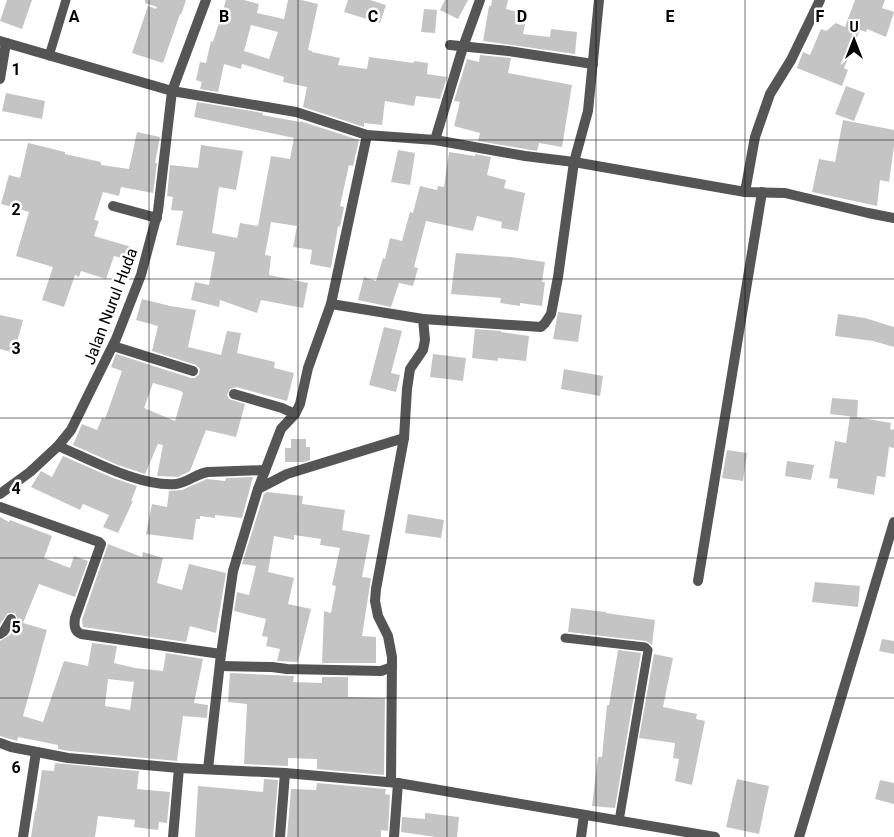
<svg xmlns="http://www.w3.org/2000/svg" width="894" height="837" font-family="Roboto,sans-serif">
<rect width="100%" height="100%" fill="#fff"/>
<g fill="#c4c4c4" fill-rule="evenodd">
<path d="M7 0H32L22 29 0 21Z"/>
<path d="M145 0H186L181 15 180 14 163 63 132 53 148 6 156 9 157 7 145 3Z"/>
<path d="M226 0H244L259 4 257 13 284 19 288 0H301L318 4 308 50 312 51V52L340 58 338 65 367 69 369 57 414 63V61L428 63 427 74 447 77 440 99 416 96 414 106 385 101 382 125 364 123V127L303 107 307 87 283 82 284 77 242 64 241 69 224 64 218 92 200 89 202 82 196 80 200 62 206 63 211 41 213 42ZM251 25 278 32 269 59 244 51Z"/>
<path d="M348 0H370L386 5 380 23 344 12Z"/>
<path d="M445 0H468L458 19 440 10Z"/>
<path d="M492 0H508L506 9 527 14 523 34 550 37 551 29 577 32 575 54 483 41 489 6H491Z"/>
<path d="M855 0H885L882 8 894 12 886 37 867 29 866 32 860 30 844 68 848 70 842 86 797 68 803 52 810 55 821 29 826 31 836 23 845 27Z"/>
<path d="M424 9 437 10 435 33 421 32Z"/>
<path d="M480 55 511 58 508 73 572 85 562 147 539 143 537 151 478 141 480 133 454 126 460 102 454 101 467 59 479 62Z"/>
<path d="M846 86 865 93 854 121 835 114Z"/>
<path d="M6 93 45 101 42 119 2 111Z"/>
<path d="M197 102 263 113 262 115 300 122V121L359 140 353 166 349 165 340 206 344 207 340 227 338 226 331 268 310 264 312 250 293 247 297 226 271 222 265 255 271 256 269 275 308 283 303 308 261 300 257 313 220 300 219 307 191 300 195 282 209 285 215 252 176 245 183 211 171 210 173 197 167 196 170 165 198 168 201 145 243 151 236 190 219 187 212 233 237 238 240 223 258 226 271 156 290 159 294 138 194 117Z"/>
<path d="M843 120 894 130V146L889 182 880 180 877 206 812 192 819 159 835 162Z"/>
<path d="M137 132 160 137 155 163H157L153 193 121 187 119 196 103 192 94 220 99 221 94 236 138 249 134 262 114 256 106 279 81 271 79 277 75 275 64 307 42 300 53 267 16 256 29 212 1 204 9 175 20 178 28 143 65 152V154L101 162V165L129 169Z"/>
<path d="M398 150 415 153 410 185 391 182Z"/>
<path d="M449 152 475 156V154L491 157 487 175 506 180 504 188 525 193 518 231 501 228 502 222 477 216 473 231 426 221 414 267 418 268 413 286 399 283 391 307 358 300 364 277 376 281 383 258 385 259 390 238 402 241 410 212 413 213 420 186 437 190 438 186 444 187Z"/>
<path d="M456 253 511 257 545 262 542 282H545L542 306 520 303V306L500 303 501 298 451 294Z"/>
<path d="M142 299 170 306 196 310 188 347 221 355 227 331 241 333 237 353 275 362 274 368 294 373 287 401 236 387 230 389 227 395 229 399 245 404 236 437 206 430 190 471 178 477 157 476 163 445 158 444 145 474 118 465 73 445 82 424 97 430 102 418 105 419 122 371 111 367 116 354 191 378H195L199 374 200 369 196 365 152 351 158 326 136 320ZM153 383 181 391 183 393 175 421 144 408Z"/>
<path d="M558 312 582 315 578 342 553 339Z"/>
<path d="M838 314 865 318 894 327V347L873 341 835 336Z"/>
<path d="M0 315 23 320 14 353 0 349Z"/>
<path d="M384 327 402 331 391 373 400 375 396 392 369 385Z"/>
<path d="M475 329 501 331V332L529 336 526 361 498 358V361L472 358Z"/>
<path d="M433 354 466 358 463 381 430 377Z"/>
<path d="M564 369 603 376 600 396 561 389Z"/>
<path d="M832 398 858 400 857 417 830 414Z"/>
<path d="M850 416 891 423 890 429 894 430V448L889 447 885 477 877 476 874 495 837 488 838 479 829 478 835 441 846 443Z"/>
<path d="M291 439H306V447H310V460L304 462H285V448H291Z"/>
<path d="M727 450 747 453 743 481 722 478Z"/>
<path d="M63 456 113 478 137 486 131 501H133L118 533 103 527 109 515 83 504 80 510 31 487 41 471 52 477Z"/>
<path d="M787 461 814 465 811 480 785 476Z"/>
<path d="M253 477 242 518 215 515V518L200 516V519H196L193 540 146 534 152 504 167 507 169 491 182 490 207 479 225 481 226 478Z"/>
<path d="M267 492 303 496 302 504 345 510 342 530 370 535 362 577 371 578 362 636 376 637V663H322L324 611 331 613 336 586 332 585 340 548 320 545 321 539 294 535V540L274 536 268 572 294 578 288 604 311 609 298 662 277 661 280 649 266 646 268 637 262 636 266 619 234 611 237 592 249 595 256 566 242 564 264 494Z"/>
<path d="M408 514 444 520 441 538 405 533Z"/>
<path d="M0 517 9 522 10 520 52 536 44 558 70 568 74 556 88 561 75 597 39 584 23 623 47 630 23 716 43 722 64 661 88 666 92 643 117 646 114 663 135 668 163 671 166 653 203 659 194 703 208 705 207 718 183 716 177 761 69 751 58 749V745L18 737 17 741 0 736V641L10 635 18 620 15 613H8L0 624ZM108 679 134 682 130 710 105 706Z"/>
<path d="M108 544 142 557 143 552 163 558 157 583 182 590 189 564 226 573 216 633 190 626 186 642 83 627 82 620Z"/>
<path d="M815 582 860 586 858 607 812 602Z"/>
<path d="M571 608 606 612V613L655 620 652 645 646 641 568 632Z"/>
<path d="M882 639 894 641V654L879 651Z"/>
<path d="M618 650 641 653 615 808 592 806 598 757H602L607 705H609Z"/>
<path d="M654 654 673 658 663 707 697 714 696 719 705 721 692 785 675 781 679 759 673 758 675 743 639 738Z"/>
<path d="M230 673 294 676 293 682 322 683V677H348V697L385 698 384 775 317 769V759L288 758V766L244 764 247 704 228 702Z"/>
<path d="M55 763 139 771 137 789 170 792 167 823 159 822 158 830 134 827 135 820 98 816 95 837H31L35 811H36L42 770 54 771Z"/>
<path d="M264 779 278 780 273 837H195L198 786 263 792Z"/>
<path d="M737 779 769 786 759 834 726 827Z"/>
<path d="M880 780 894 783V804L875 799Z"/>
<path d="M317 783 386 789 385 794 390 795 388 831 381 830V837H287L291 789 316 790Z"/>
<path d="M425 813 459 817 457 837H436L401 832 402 817 425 819Z"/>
</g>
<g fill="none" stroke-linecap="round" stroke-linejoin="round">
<g stroke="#555" stroke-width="9">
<path d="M49 56 66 0"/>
<path d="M565 638 645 647 648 650 619 821"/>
</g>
<g stroke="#555" stroke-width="10">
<path d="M0 41 172 91 296 112 367 135 435 140 525 156 574 162 745 192 785 193 868 213 894 218"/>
<path d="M450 45 508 51 593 64"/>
<path d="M0 79 6 43"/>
<path d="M435 140 463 47 480 0"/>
<path d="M745 192 755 137 770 94 791 60 820 0"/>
<path d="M113 206 157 218"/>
<path d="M331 304 423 319 425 340 423 350 410 369 407 389 404 438 376 589 375 601 378 616 388 636 392 657 391 782"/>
<path d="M423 319 541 327 545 323 551 314 558 277 574 162 588 111 599 0"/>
<path d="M113 346 193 371"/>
<path d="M234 394 282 408 295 414"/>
<path d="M58 446C92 460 139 487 176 484 187 483 195 474 208 472L265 470"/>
<path d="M258 489 287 474 404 438"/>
<path d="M0 494 30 472 58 446 71 430 116 339 141 275 158 211 172 91 206 0"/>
<path d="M0 507 99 542 101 544 75 618C74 625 74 631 81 634L221 654"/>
<path d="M698 581 762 192"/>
<path d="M0 634 4 631 11 619"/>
<path d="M220 666 272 667 287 669 381 671 392 667"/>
<path d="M0 743 11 747 68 758 179 768 285 773 398 783 715 837"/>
<path d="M208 769 221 654 233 571 258 489 281 429 295 414 300 404 308 368 331 304 367 135"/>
<path d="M23 837 36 752"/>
<path d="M173 837 179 768"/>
<path d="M280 837 285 773"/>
<path d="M394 837 398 783"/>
<path d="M581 837 584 815"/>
<path d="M799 837 894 522"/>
</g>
</g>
<path fill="none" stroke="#000" stroke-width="1" stroke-opacity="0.55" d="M149 0V837M298 0V837M447 0V837M596 0V837M745 0V837M0 140H894M0 279H894M0 418H894M0 558H894M0 698H894"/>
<g text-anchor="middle" stroke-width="5" stroke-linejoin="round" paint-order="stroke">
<g font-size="16" fill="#000" stroke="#fff">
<text transform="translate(110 306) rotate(-69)" y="6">Jalan Nurul Huda</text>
</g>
</g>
<g font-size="16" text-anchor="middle" font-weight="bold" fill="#000" stroke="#fff" stroke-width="5" stroke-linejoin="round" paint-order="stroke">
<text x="74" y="22">A</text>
<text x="224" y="22">B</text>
<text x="373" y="22">C</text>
<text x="522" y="22">D</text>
<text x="670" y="22">E</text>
<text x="820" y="22">F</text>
<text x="16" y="75">1</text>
<text x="16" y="215">2</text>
<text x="16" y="354">3</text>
<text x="16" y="494">4</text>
<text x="16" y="633">5</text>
<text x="16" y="773">6</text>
</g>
<g transform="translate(854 40)" stroke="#ffffff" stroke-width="4" paint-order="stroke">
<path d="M0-4L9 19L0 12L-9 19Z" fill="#000000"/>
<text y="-8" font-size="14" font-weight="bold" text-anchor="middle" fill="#000000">U</text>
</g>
</svg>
